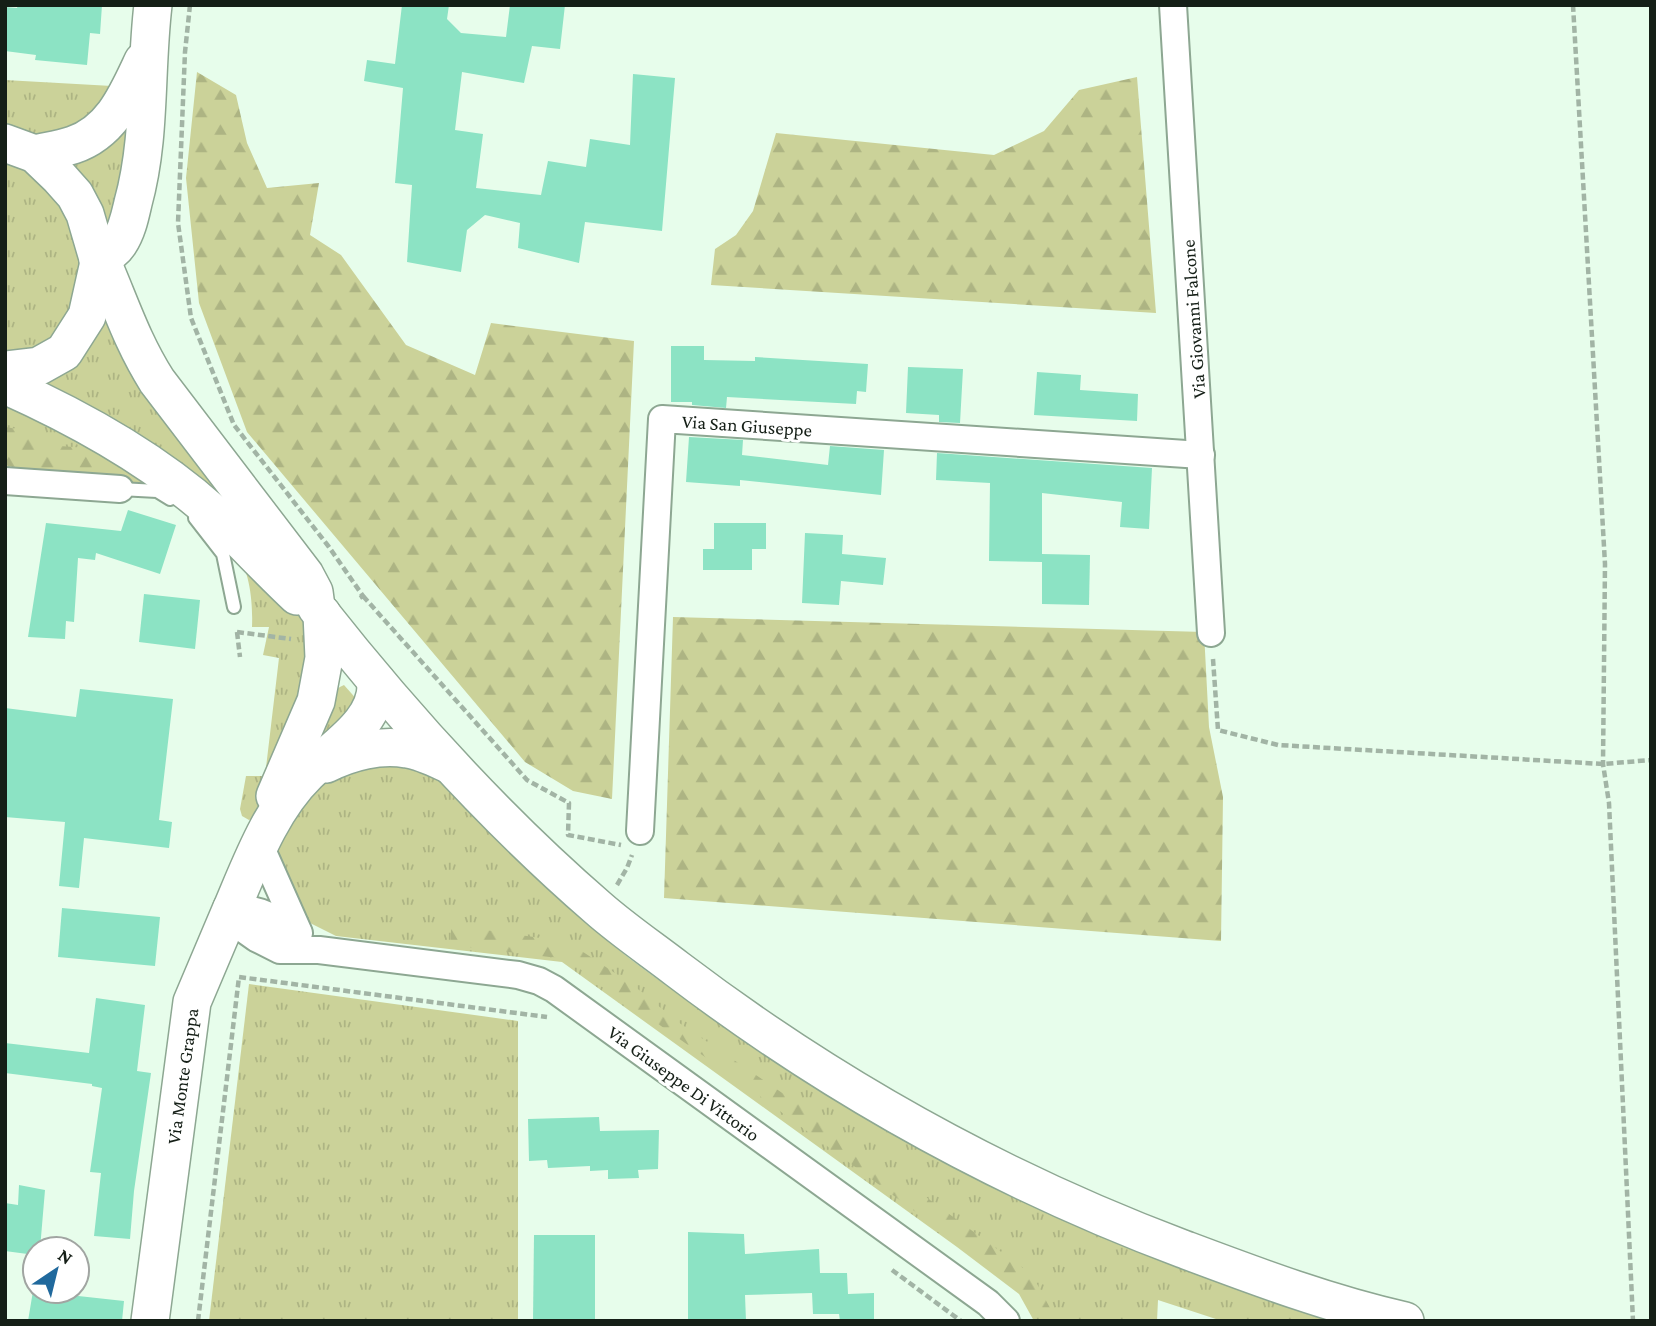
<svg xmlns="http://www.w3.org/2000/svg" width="1656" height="1326" font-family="'Crimson Pro',serif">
<defs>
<pattern id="grass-tufts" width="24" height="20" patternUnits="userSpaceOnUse" patternTransform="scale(1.75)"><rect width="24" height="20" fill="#cbd299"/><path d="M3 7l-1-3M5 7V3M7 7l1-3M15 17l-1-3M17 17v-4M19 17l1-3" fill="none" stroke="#adb483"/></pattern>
<pattern id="forest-firs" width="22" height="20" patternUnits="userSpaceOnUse" patternTransform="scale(1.75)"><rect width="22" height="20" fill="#cbd299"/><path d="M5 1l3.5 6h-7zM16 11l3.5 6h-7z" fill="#adb483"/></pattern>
</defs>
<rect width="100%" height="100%" fill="#e7fdeb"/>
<g fill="url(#grass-tufts)">
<path d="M5 80 112 86 110 95 81 128 32 137 5 126Z"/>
<path d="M135 122 110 239 66 160Z"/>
<path d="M5 159C57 181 91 237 77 292 75 299 74 307 72 313 66 325 53 337 45 348L5 356Z"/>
<path d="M107 301 229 494 220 505 30 385Z"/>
<path d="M5 397C30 406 54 419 77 432 108 449 141 466 168 488 201 513 230 541 259 570 281 592 314 618 316 651 318 694 275 775 257 816L249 820 242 816 240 809 246 776H265L279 658 263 655 269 627H252C253 602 250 571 235 549 224 532 179 496 160 489 139 483 118 482 96 480 66 476 36 471 5 467Z"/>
<path d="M344 685 359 702 319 743C319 719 321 695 344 685Z"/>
<path d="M350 761 435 769C489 825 543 884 602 936 638 967 676 992 715 1018 863 1123 1023 1208 1193 1272 1240 1290 1287 1308 1336 1321H1222L1158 1300 1157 1321H1034L1019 1294 957 1247 562 962 336 936 308 922 275 855 301 798Z"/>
<path d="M249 984 518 1021V1321H209Z"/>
</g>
<g fill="url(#forest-firs)">
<path d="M197 72 236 95 247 143 267 188 319 183 310 235 341 255 406 345 475 375 491 323 634 341 612 799 573 791 525 762 247 432 199 303 186 178Z"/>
<path d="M1137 77 1156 313 711 285 715 249 736 235 753 211 776 133 994 155 1044 131 1079 90Z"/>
<path d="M5 427 24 430 46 445 101 449 129 465 101 476 37 471 5 465Z"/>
<path d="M673 617 1204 632 1209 727 1223 797 1221 941 664 898Z"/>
<path d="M451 925 568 942 633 985 678 1022 797 1103 1023 1268 1036 1282 1057 1321H1043L1022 1291 749 1088 566 959 451 945Z"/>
</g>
<g fill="#8ce3c4">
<path d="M18 5H102L100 34 90 33 87 65 35 60 36 55 5 51V7L17 8Z"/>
<path d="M402 5H449L447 19 461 33 506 37 510 5H565L560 49 532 46 524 83 462 72 455 130 483 134 476 188 541 195 548 161 586 167 590 139 630 145 633 74 675 78 662 231 585 222 579 263 518 248 520 223 485 215 467 230 461 272 407 262 412 185 395 183 403 88 364 81 367 60 395 64Z"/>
<path d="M671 346H704V360L755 361V357L868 364 866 392 857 391 856 404 727 397 726 408 692 405V402H671Z"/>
<path d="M908 367 963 369 960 423 939 422V415L906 413Z"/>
<path d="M1037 372 1081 375 1080 390 1138 394 1137 421 1034 415Z"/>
<path d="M689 437 743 440 742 455 828 465 830 446 884 450 881 495 740 480V486L686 482Z"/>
<path d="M937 453 1152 468 1149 529 1120 527 1122 502 1042 493V562L989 561 990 483 936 480Z"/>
<path d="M128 510 176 525 160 574 96 553 95 560 78 558 74 622 66 621 65 639 28 637 46 523 121 531Z"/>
<path d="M714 523H766V549H752V570H703V549H714Z"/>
<path d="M805 533 843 535 842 554 886 558 883 585 841 581 839 605 802 603Z"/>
<path d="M1042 554 1090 555 1089 605 1042 604Z"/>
<path d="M144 594 200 600 195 649 139 642Z"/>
<path d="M80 689 173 699 159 820 172 822 169 848 84 838 79 888 59 886 65 822 5 817V708L76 717Z"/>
<path d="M62 908 160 917 155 966 58 957Z"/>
<path d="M96 998 145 1005 137 1071 151 1073 134 1191 130 1239 94 1236 101 1173 90 1172 102 1088 92 1086V1084L5 1073V1043L89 1053Z"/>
<path d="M599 1117 600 1131 659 1130 658 1169 638 1170 639 1178 608 1179V1170L590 1171V1166L548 1168 547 1160 529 1161 528 1119Z"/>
<path d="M19 1185 45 1190 40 1249H35V1255L5 1251V1203L18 1205Z"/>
<path d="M688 1232 744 1234 745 1254 819 1249 820 1273H847L848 1294 874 1293V1321H840L839 1314H813L812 1293 745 1295 746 1321H688Z"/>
<path d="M534 1235H595V1321H533Z"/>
<path d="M33 1291H60V1294L124 1301 122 1321H28Z"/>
</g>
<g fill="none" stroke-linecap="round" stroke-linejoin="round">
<g stroke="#8da792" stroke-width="16">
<g id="lane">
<path d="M120 489 157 491 170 499"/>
<path d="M195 518 223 554 234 607"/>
</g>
</g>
<g stroke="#8da792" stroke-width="30">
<g id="street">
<path d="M1173 5 1211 633"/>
<path d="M5 481 120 489"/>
<path d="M640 831 662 419 1201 455"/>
<path d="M259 843 299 933"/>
<path d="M298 932C276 918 258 908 232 908L231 910 239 926 256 938 280 950H319L518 975 539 981 554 989 988 1303 1006 1321"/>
</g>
</g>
<g stroke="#8da792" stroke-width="40">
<g id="secondary">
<path d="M5 143 35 154 59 177 75 195 85 214 99 262 87 316 64 352 39 366 5 370"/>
<path d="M35 154C48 151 61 149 73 145 112 132 127 95 143 61"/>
<path d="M98 260C106 255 114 251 119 243 127 231 130 216 133 203 151 138 145 72 153 5"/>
<path d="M99 262 105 269C122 309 133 343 157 381L305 575 314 592 316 607C401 715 494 818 598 908 623 930 651 949 677 969 831 1086 1002 1181 1183 1249 1255 1276 1329 1304 1405 1321"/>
<path d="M5 385C79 418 153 459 213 513 242 540 268 569 297 596"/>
<path d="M326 764C350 752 380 744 407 749 421 751 435 758 448 764"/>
<path d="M275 796 316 701 324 658 322 614"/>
<path d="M232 908C252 861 271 809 308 773 334 747 379 722 376 681"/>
<path d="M150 1321 192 1002 231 910"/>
</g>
</g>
<g stroke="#a2b4a5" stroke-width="4.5" stroke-dasharray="7 3.5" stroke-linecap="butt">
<path d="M190 5 185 52 178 223 191 318 234 425 329 547 363 596 358 599"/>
<path d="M1573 5 1605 564 1603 764 1609 803 1633 1321"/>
<path d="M363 596 527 780 569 803 568 835 621 845"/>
<path d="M237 632 291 639"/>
<path d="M237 632 240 657"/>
<path d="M1213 659 1218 730 1278 745 1603 764 1651 760"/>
<path d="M617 885 627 868 632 855"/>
<path d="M892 1270 961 1321"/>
<path d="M198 1321 239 977 547 1017"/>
</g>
<use href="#lane" stroke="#fff" stroke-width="12"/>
<use href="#street" stroke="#fff" stroke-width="26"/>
<use href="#secondary" stroke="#fff" stroke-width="37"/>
</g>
<g text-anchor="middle" stroke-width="6" stroke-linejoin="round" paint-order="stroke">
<g font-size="19" fill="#151f17" stroke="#fff">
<text transform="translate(1193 319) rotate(-94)" y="7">Via Giovanni Falcone</text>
<text transform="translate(747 425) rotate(4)" y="7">Via San Giuseppe</text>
<text transform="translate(182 1076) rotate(-82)" y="7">Via Monte Grappa</text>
<text transform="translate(684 1083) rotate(36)" y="7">Via Giuseppe Di Vittorio</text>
</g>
</g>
<rect width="1656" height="1326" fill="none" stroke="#151f17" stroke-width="14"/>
<g transform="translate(56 1270) rotate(35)"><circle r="33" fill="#ffffff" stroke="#a1a5a2" stroke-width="2"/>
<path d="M0-5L12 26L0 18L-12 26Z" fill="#20699d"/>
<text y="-10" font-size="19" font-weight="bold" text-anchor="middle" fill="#151f17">N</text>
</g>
</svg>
